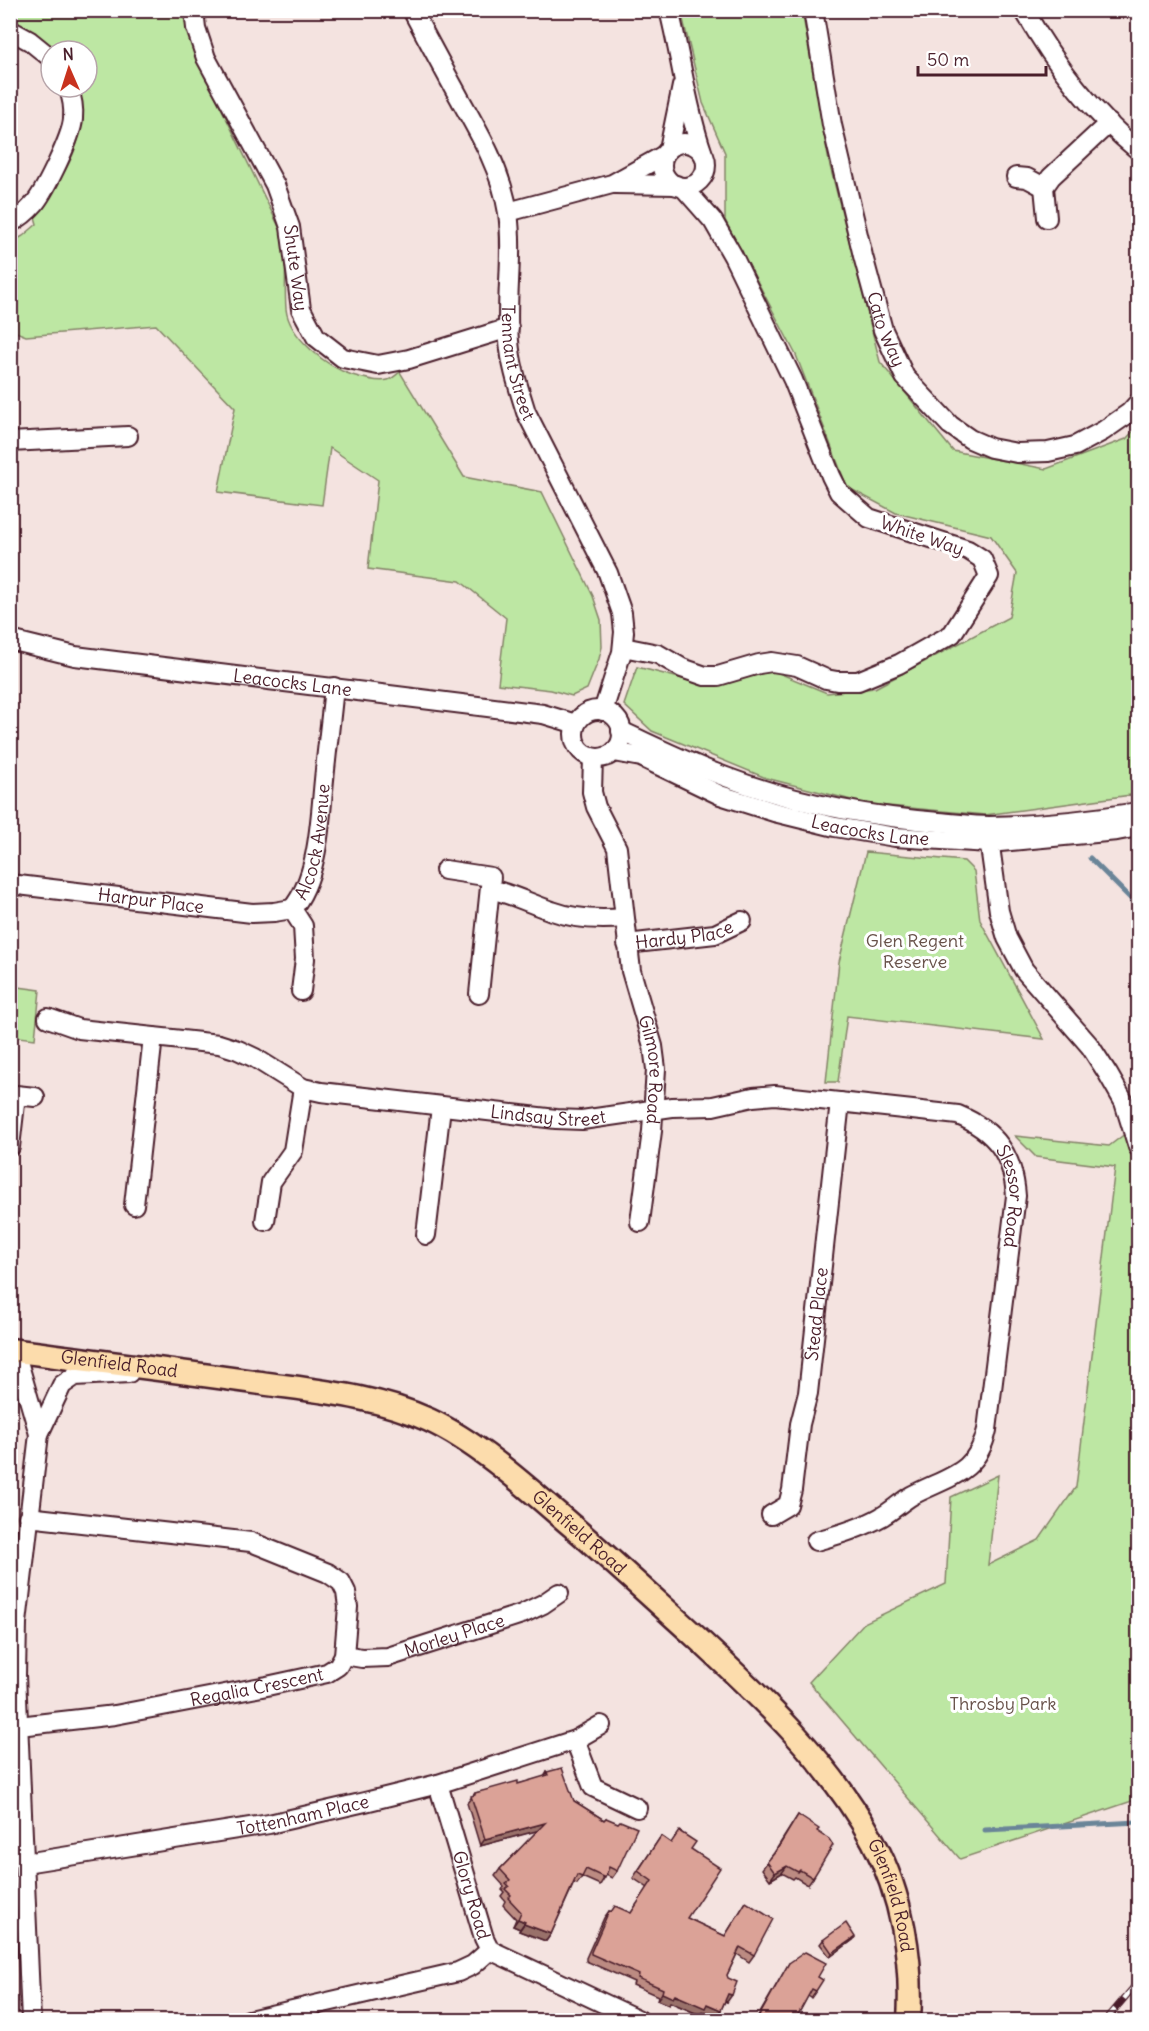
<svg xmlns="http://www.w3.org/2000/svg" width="1149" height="2031" font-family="Delius,sans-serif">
<rect width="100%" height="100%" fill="#f4e3e0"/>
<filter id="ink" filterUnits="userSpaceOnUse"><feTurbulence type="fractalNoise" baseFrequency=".0167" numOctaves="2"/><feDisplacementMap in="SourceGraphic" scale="12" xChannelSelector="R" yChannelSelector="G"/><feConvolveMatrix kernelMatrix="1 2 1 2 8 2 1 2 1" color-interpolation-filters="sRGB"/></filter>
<g filter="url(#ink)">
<g fill="#bde7a3" stroke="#848367" stroke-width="1.5">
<path d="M11 11H186L198 60 281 231C288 257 284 283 286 309 289 337 327 367 352 375 362 378 378 383 388 380 392 379 396 375 400 372L464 477 542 492 593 596 601 620 602 647 599 659 587 689 572 696 551 690 498 684 506 618 460 581 368 569 378 480 330 448 322 505 218 492 235 408 156 325 26 336 11 330V243L23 236 37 224 35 217C61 180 94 134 78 87H87V51H53L11 24Z"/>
<path d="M681 11H802L829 162 880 362 953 451 1046 469 1126 439 1138 426V661L1135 705 1138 718V794L985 815 867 804 766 778 652 731 624 705 637 667 706 685 774 671 827 693 875 688 1009 617 1017 573 991 536 896 513 847 487 796 355 725 220V153L703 103Z"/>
<path d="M866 852 964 861 974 871 980 920 1044 1039 847 1016 838 1082H826L839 962Z"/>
<path d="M11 986 40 990 35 1039 11 1036Z"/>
<path d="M1138 1124V1799L960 1859 809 1682 864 1623 946 1584 951 1497 998 1475 988 1565 1039 1540 1076 1487 1115 1167 1036 1157 1015 1136 1109 1146Z"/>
</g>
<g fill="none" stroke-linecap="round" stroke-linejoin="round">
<g stroke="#6a8598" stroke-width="5">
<path d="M1090 858 1138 906"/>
<path d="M985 1830 1138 1822"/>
</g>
<g stroke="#4a1f2b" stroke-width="22">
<g id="minor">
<path id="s1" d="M194 10 196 28 206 58 275 185 290 227 301 309 316 337 343 358 378 365 409 359 509 328"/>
<path id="s2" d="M412 10C428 40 444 70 460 99 480 134 502 172 508 213 514 255 505 299 509 341 511 366 519 389 526 412L608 573 622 613 624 632 622 652 603 711"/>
<path d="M669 10C681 57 686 105 702 151"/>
<path id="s3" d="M813 10 832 125 863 256 883 330 905 377 950 425 970 439 991 448 1017 453 1048 452 1075 446 1103 431 1129 413 1138 403"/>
<path d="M1024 10C1054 63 1091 112 1138 150"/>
<path d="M10 30 30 41 51 58"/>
<circle cx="684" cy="165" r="22"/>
<path d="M669 149 682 86"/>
<path d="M1016 177 1027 178 1044 187"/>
<path d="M615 184 676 185"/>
<path d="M508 212 612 184 664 155"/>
<path d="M1047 218 1044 187 1051 177 1109 123"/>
<path d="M10 223C20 218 28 211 35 203 46 189 72 136 73 119 74 108 72 97 68 87"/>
<path d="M10 442 128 436"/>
<path id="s4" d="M10 640 75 656 543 714 576 724"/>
<path d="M623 647 658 654 682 668 705 676H718L759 664 772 662 797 666 826 679 837 681H858L899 664 952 634 989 576 982 559 968 550 869 518 839 492 831 476 793 380 733 256 713 221 683 187"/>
<circle cx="598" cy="734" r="24"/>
<path d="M621 731C656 747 690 764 726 777 794 803 867 816 939 822 955 823 972 826 989 826 1039 825 1089 820 1138 812"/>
<path id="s5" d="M614 752 641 757 720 795 774 812 835 827 895 837 989 843 1117 831 1138 827"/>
<path id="s6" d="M593 758 592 792 596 807 617 848 631 971 653 1046 656 1069 652 1131 640 1222"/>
<path d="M988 832 999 911 1007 938 1024 970 1090 1046 1108 1074 1124 1102 1138 1147"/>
<path d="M445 870 491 877 479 994"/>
<path id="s7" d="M10 884 252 913 274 912 292 909"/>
<path d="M490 889C512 894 531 904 552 911 574 919 601 920 624 918"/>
<path id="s8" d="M292 909C319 877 320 819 324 780 327 749 331 718 334 687"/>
<path d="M292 909 303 926 305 959 301 991"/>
<path id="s9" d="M627 944 715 934 742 921"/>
<path id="s10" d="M48 1018 79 1029 219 1044 238 1050 255 1058 303 1088 321 1092 556 1119 582 1120 672 1107 713 1106 753 1097 775 1095 958 1115C996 1131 1013 1155 1016 1196L987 1430C977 1475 946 1477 911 1496 901 1502 892 1511 881 1517 862 1528 838 1535 816 1541"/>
<path d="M10 1147 16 1095 35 1097"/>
<path d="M134 1205 153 1037"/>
<path d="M265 1221 271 1182 293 1151 303 1088"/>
<path d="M426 1235 441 1107"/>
<path d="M10 1360 19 1365 39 1434"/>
<path id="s11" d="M771 1515 788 1505 792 1490 800 1424 808 1393 840 1102"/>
<path id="s12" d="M344 1655 362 1658 388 1657 522 1614 543 1604 559 1593"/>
<path id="s13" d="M10 1727 115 1715 267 1686 327 1673 338 1666 344 1655 348 1607 346 1592 341 1582 328 1573 251 1542 28 1517"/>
<path d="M575 1740 593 1787 637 1808"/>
<path id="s14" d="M438 1784 484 1938 490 1950 639 2020"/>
<path id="s15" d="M25 1863 269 1824 365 1802 438 1784 575 1740 601 1725"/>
<path d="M31 2020 16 1675 17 1623 39 1434 62 1385 75 1376 129 1373"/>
<path d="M249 2020 458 1972 473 1965 490 1950"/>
</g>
</g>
<g stroke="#4a1f2b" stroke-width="27">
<g id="major">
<path id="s16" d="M10 1350C94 1361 178 1371 261 1383 317 1391 377 1396 429 1420 479 1443 530 1490 572 1526 614 1562 655 1600 696 1637 762 1698 830 1762 873 1841 902 1895 913 1960 909 2020"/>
</g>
</g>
<use href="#minor" stroke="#fff" stroke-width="18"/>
<use href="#major" stroke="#fcdcac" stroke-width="22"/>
<g stroke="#4a1f2b" stroke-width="7">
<path id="rail" d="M1106 2020 1138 1982"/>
</g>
<use href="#rail" stroke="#fff" stroke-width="4.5" stroke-dasharray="14" stroke-linecap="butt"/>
</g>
<g fill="#bc8b82" stroke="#4a1f2b" stroke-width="1.5">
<path d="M547 1772 574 1801 604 1820 606 1818 617 1871 612 1878 606 1875 600 1885 582 1877 577 1884 574 1883 551 1934 546 1941 519 1931 520 1929 513 1926 516 1919 503 1905 505 1901 501 1896 504 1892 502 1890 504 1886 495 1876 500 1869 538 1830 480 1846 467 1803 475 1793 518 1784 544 1777Z"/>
<path d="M798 1815 817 1831 813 1878 808 1885 795 1877 793 1879 782 1873 770 1880 762 1869 774 1853Z"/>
<path d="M661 1836 671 1843 691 1849 687 1918 725 1936 746 1902 754 1955 749 1962 737 1954 727 1975V2002L725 2001 721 2010 716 2017 703 2011 700 2015 670 2002 669 2005 657 2000 658 1996 633 1985 634 1982 586 1961V1958L604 1918 609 1911 631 1913 648 1888 633 1878Z"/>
<path d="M823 1940H853L830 1957 820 1944Z"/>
<path d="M789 1963 818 1977 816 1991 811 1998 808 1996 795 2020H756Z"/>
</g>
<g fill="#99716a" stroke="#4a1f2b" stroke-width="1.5">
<path d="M545 1823 540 1830 480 1846 485 1839Z"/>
<path d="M787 1866 782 1873 770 1880 775 1873Z"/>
<path d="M518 1919 525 1922 520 1929 513 1926Z"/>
<path d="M524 1924 551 1934 546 1941 519 1931Z"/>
<path d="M855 1937 853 1940 830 1957 832 1953Z"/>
<path d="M662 1993 707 2004 721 2010 716 2017 703 2011 700 2015 670 2002 669 2005 657 2000Z"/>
<path d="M728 1994 732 1995 727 2002 723 2000Z"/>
</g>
<g fill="#dba297" stroke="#4a1f2b" stroke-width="1.5">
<path d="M562 1768 574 1801 604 1820 606 1818 618 1823 620 1821 637 1828 617 1871 609 1867 605 1878 586 1869 582 1877 577 1875 551 1934 524 1924 525 1922 518 1919 521 1912 508 1898 511 1895 505 1889 509 1886 506 1883 510 1880 500 1869 545 1823 485 1839 471 1796 475 1795V1793L518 1781V1784L548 1775 547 1772Z"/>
<path d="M798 1815 819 1829 817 1831 829 1839 833 1845 813 1878 800 1870 798 1872 787 1866 775 1873 767 1862 776 1851Z"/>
<path d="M679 1831 696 1842 691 1849 720 1868 687 1918 725 1936 746 1902 773 1919 754 1955 740 1947 727 1975 728 1978 737 1982 732 1995 728 1994 721 2010 707 2004 705 2008 675 1995 673 1998 662 1993 663 1989 638 1978 639 1975 591 1954V1952L609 1911 611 1912 615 1906 631 1913 652 1881 638 1871 661 1836 671 1843Z"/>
<path d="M846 1923 855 1937 832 1953 823 1940Z"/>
<path d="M805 1952 826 1963 818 1977 823 1980 816 1991 812 1989 795 2020H757L789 1963Z"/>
</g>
</g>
<g text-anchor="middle" stroke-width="6" stroke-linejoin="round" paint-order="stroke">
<g font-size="18" fill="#4a1f2b" stroke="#fff">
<text dy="6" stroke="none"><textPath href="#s1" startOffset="280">Shute Way</textPath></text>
<text dy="6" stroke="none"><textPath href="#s3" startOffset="328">Cato Way</textPath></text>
<text dy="6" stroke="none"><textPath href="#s2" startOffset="376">Tennant Street</textPath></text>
<text transform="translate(922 536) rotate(19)" y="6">White Way</text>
<text dy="6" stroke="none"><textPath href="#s4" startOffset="286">Leacocks Lane</textPath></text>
<text dy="6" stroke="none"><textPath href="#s5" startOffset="270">Leacocks Lane</textPath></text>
<text dy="6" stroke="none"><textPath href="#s8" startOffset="72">Alcock Avenue</textPath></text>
<text dy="6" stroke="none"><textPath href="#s7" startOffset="142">Harpur Place</textPath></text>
<text dy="6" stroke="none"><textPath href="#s9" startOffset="58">Hardy Place</textPath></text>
<text dy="6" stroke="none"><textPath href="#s6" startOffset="321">Gilmore Road</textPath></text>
<text dy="6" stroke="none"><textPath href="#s10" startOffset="516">Lindsay Street</textPath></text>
<text dy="6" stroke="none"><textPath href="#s10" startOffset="1035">Slessor Road</textPath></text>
<text dy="6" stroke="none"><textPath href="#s11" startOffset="213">Stead Place</textPath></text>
<text dy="6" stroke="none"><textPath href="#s16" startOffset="110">Glenfield Road</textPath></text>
<text dy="6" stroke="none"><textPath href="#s16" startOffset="614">Glenfield Road</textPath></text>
<text dy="6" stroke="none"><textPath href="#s12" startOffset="114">Morley Place</textPath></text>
<text dy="6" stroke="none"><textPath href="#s13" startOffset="250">Regalia Crescent</textPath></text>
<text dy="6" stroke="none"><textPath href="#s15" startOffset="282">Tottenham Place</textPath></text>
<text dy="6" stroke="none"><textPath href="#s14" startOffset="116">Glory Road</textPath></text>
<text dy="6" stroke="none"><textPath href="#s16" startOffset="1100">Glenfield Road</textPath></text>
</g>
<g font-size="18" fill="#675149" stroke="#fff">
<text x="915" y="947">Glen Regent<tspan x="915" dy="21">Reserve</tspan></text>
<text x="1003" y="1710">Throsby Park</text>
</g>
</g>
<rect width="1149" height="2031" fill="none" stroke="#fff" stroke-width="36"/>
<rect x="18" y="18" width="1113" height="1995" fill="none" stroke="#4a1f2b" stroke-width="2" filter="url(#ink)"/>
<g transform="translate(69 69) rotate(357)"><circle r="28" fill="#ffffff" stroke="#b7a5aa" stroke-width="1.5"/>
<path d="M0-4.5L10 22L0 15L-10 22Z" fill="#c8321e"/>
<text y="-9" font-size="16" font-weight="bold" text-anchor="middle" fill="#4a1f2b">N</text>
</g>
<path d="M918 66v9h128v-9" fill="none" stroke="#4a1f2b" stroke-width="3"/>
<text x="927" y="66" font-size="18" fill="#4a1f2b" stroke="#ffffff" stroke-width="4.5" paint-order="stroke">50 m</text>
</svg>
